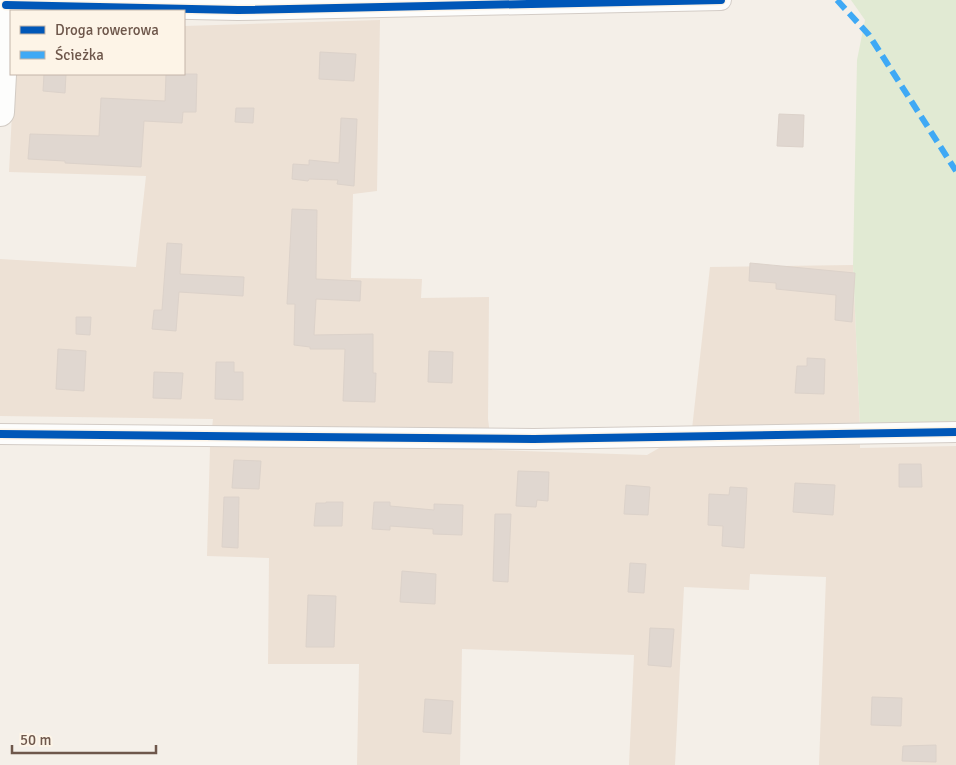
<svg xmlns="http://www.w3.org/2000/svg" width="956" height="765" font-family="Signika,sans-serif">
<rect width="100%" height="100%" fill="#f4efe8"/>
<path fill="#ede1d5" d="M380 20 377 191 353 194 351 278 422 279 421 298 489 297 488 419 492 450 647 455 692 429 710 267 853 265 860 427V448L956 446V765H819L826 577 750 574 749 590 684 587 675 765H629L634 655 462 649 460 765H357L359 664H268L269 558 207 556 210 447 213 419 0 416V259L136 267 146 176 9 172 14 74H184V26Z"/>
<path fill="#e1ead3" d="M851 0H956V425L860 427 853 265 857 60 865 20Z"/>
<g fill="#e0d7d0" stroke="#dcd2ca">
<path d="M320 52 356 54 354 81 319 79Z"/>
<path d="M44 74H66L65 93 43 91Z"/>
<path d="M166 74H197L196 112H183L182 123 144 121 141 167 65 163V161L28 159 30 134 99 136 101 98 165 101Z"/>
<path d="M236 108H254L253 123 235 122Z"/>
<path d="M779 114 804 115 803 147 777 146Z"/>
<path d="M341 118 357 119 354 186 337 184 338 180 309 179 308 181 292 179 293 164 309 165V160L339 163Z"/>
<path d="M292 209 317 210 316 279 361 281 360 301 316 299 314 335 373 334V373H376L375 402 343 401 345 349H310V347L294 345 295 304H287Z"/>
<path d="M167 243 182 244 180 274 244 277 243 296 179 292 176 331 152 329 154 310H162Z"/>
<path d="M750 263 855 273 852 322 835 320 836 295 776 289V283L749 281Z"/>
<path d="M76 317H91L90 335 76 334Z"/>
<path d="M58 349 86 351 84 391 56 389Z"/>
<path d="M429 351 453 352 452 383 428 382Z"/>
<path d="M807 358 825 359 824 394 795 393 797 366H807Z"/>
<path d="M216 362H234V372H243V400L215 399Z"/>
<path d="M154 372 183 373 181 399 153 398Z"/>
<path d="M234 460 261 461 259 489 232 488Z"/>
<path d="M899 464H921L922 487H899Z"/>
<path d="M518 471 549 472 548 501 537 500 536 507 516 506Z"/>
<path d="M795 483 835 485 833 515 793 512Z"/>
<path d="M626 485 650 487 648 515 624 514Z"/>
<path d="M730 487 747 488 744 548 722 546 723 526 708 525 709 494 729 495Z"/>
<path d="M224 497H239L238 548 222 547Z"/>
<path d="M326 502H343L342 526H314L316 503H326Z"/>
<path d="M374 502H390V506L434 510V504L463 505 462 535 433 534V529L390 526V530L372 529Z"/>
<path d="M495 514H511L508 582 493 581Z"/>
<path d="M630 563 646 564 644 593 628 592Z"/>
<path d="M402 571 436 574 435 604 400 602Z"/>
<path d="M308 595 336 596 334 647H306Z"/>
<path d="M650 628 674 629 671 667 648 665Z"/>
<path d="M872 697 902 698 901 726 871 725Z"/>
<path d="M425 699 453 701 451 734 423 732Z"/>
<path d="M936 745V762L902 761 903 746Z"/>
</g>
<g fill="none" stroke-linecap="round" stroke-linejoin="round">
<g stroke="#d3ccc6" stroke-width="22">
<g id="street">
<path d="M6 5 238 10 721 0"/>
<path d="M0 434 534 439 956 432"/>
</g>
</g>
<g stroke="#d2cbc4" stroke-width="30">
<path id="secondary" d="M0 112 6 0"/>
</g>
<use href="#street" stroke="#fdfdfc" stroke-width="20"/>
<use href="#secondary" stroke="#fdfdfc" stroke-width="28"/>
<path stroke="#3fa9f5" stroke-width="6" stroke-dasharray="12 6" stroke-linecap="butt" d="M837 0 869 35 956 171"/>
<g stroke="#fdf4e7" stroke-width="11">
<g id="cycleway">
<path d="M6 5 238 10 721 0"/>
<path d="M0 434 534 439 956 432"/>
</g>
</g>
<use href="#cycleway" stroke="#0057b8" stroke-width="8"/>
</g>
<rect x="10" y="10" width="175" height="65" fill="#fdf4e7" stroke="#c4b5a9"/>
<rect x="20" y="26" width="25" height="8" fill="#0057b8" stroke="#c4b5a9"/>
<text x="55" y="35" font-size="15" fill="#6e574b">Droga rowerowa</text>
<rect x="20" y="51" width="25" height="8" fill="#3fa9f5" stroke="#c4b5a9"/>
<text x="55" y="60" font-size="15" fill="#6e574b">Ścieżka</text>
<path d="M12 745v8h144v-8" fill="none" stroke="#6e574b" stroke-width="2.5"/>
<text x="20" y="745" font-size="15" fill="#6e574b" stroke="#fdf4e7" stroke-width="4" paint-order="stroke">50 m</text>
</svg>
